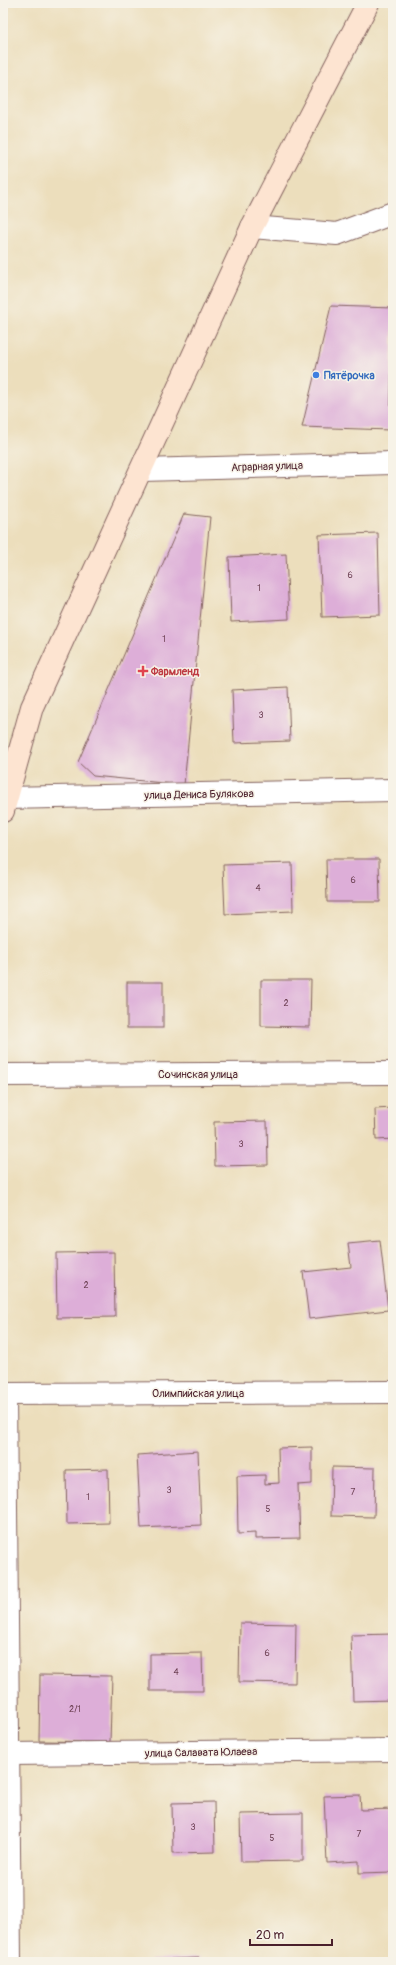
<svg xmlns="http://www.w3.org/2000/svg" width="396" height="1965" font-family="Pangolin,sans-serif">
<rect width="100%" height="100%" fill="#f7f3e8"/>
<filter id="ink" filterUnits="userSpaceOnUse"><feTurbulence type="fractalNoise" baseFrequency=".025" numOctaves="2"/><feDisplacementMap in="SourceGraphic" scale="8" xChannelSelector="R" yChannelSelector="G"/><feConvolveMatrix kernelMatrix="1 2 1 2 8 2 1 2 1" color-interpolation-filters="sRGB"/></filter>
<filter id="wash" filterUnits="userSpaceOnUse"><feTurbulence type="fractalNoise" baseFrequency=".012" numOctaves="4" result="noise"/><feDisplacementMap in="SourceGraphic" scale="16" xChannelSelector="R" yChannelSelector="G"/><feGaussianBlur stdDeviation="0.9" result="paint"/><feColorMatrix in="noise" values="0 0 0 0 0 0 0 0 0 0 0 0 0 0 0 0 0 1.4 0 .05"/><feComposite in="paint" operator="in"/></filter>
<g filter="url(#wash)">
<rect width="100%" height="100%" fill="#ecdebc"/>
<g id="blocks">
<g fill="#ddaed8">
<path d="M331 306 393 308 390 430 302 427Z"/>
<path d="M184 514 210 517 184 785 93 776 78 762Z"/>
<path d="M378 533 380 615 322 617 319 535Z"/>
<path d="M286 554 289 619 231 622 229 557Z"/>
<path d="M288 687 290 741 234 743 232 690Z"/>
<path d="M326 859H379L380 902H327Z"/>
<path d="M292 863 293 911 225 914 223 865Z"/>
<path d="M261 980H311L310 1027 261 1026Z"/>
<rect x="127" y="982" width="36" height="46"/>
<path d="M393 1108V1139L376 1140 375 1109Z"/>
<path d="M267 1121 268 1165 215 1166 214 1122Z"/>
<path d="M380 1240 388 1310 309 1319 303 1272 351 1267 348 1243Z"/>
<path d="M114 1252 115 1317 57 1318 56 1253Z"/>
<path d="M312 1447V1484L298 1485 300 1538 255 1539V1533L238 1534 237 1476 265 1475V1484L279 1483 278 1448Z"/>
<path d="M198 1451 201 1525 141 1528 137 1455Z"/>
<path d="M332 1467 375 1468 374 1517 331 1516Z"/>
<path d="M108 1469 109 1523 67 1524 66 1470Z"/>
<path d="M240 1623 296 1624 295 1683 239 1682Z"/>
<path d="M393 1634V1700L353 1701 351 1635Z"/>
<path d="M202 1653 203 1691H150V1654Z"/>
<path d="M40 1675 112 1676 110 1742 39 1741Z"/>
<path d="M360 1795 361 1810 393 1809V1872L359 1873V1861L327 1863 324 1796Z"/>
<path d="M214 1802 215 1852 173 1853 172 1803Z"/>
<path d="M303 1813V1861L241 1862 240 1814Z"/>
<path d="M199 1958V1962H150V1960Z"/>
</g>
</g>
</g>
<g filter="url(#ink)">
<use href="#blocks" fill-opacity="0" stroke="#83625e" stroke-width="1"/>
<g fill="none" stroke-linecap="round" stroke-linejoin="round">
<g stroke="#83625e" stroke-width="24">
<g id="minor">
<path d="M252 227 337 234 393 213"/>
<path d="M142 470 393 463"/>
<path d="M6 798 393 790"/>
<path d="M3 1075 393 1073"/>
<path d="M3 1394 393 1392"/>
<path d="M5 1394 10 1962"/>
<path d="M9 1754 393 1750"/>
</g>
</g>
<g stroke="#83625e" stroke-width="24">
<path id="secondary" d="M3 811 32 707 252 227 368 3"/>
</g>
<use href="#minor" stroke="#fff" stroke-width="22"/>
<use href="#secondary" stroke="#fde4d1" stroke-width="22"/>
</g>
</g>
<circle fill="#3f7fe0" stroke="#f7f3e8" stroke-width="1.5" cx="316" cy="375" r="4"/>
<path fill="#e0444e" stroke="#f7f3e8" stroke-width="1.5" d="M141 665h4v4h4v4h-4v4h-4v-4h-4v-4h4z"/>
<g text-anchor="middle" stroke-width="3" stroke-linejoin="round" paint-order="stroke">
<g font-size="9" fill="#6f4356">
<text x="350" y="578">6</text>
<text x="259" y="591">1</text>
<text x="164" y="642">1</text>
<text x="261" y="718">3</text>
<text x="353" y="883">6</text>
<text x="258" y="891">4</text>
<text x="286" y="1006">2</text>
<text x="241" y="1147">3</text>
<text x="86" y="1288">2</text>
<text x="169" y="1493">3</text>
<text x="353" y="1495">7</text>
<text x="88" y="1500">1</text>
<text x="268" y="1512">5</text>
<text x="267" y="1656">6</text>
<text x="176" y="1675">4</text>
<text x="75" y="1712">2/1</text>
<text x="193" y="1830">3</text>
<text x="359" y="1837">7</text>
<text x="272" y="1841">5</text>
</g>
<g font-size="11" font-weight="bold" fill="#366cbe" stroke="#f7f3e8" text-anchor="start">
<text x="324" y="379">Пятёрочка</text>
</g>
<g font-size="11" fill="#4a1f2b" stroke="#f7f3e8">
<text transform="translate(267 466) rotate(-2)" y="4">Аграрная улица</text>
<text transform="translate(199 794) rotate(-1)" y="4">улица Дениса Булякова</text>
<text x="198" y="1078">Сочинская улица</text>
<text x="198" y="1397">Олимпийская улица</text>
<text transform="translate(201 1752) rotate(-1)" y="4">улица Салавата Юлаева</text>
</g>
<g font-size="11" font-weight="bold" fill="#be3a42" stroke="#f7f3e8" text-anchor="start">
<text x="151" y="675">Фармленд</text>
</g>
</g>
<rect width="396" height="1965" fill="none" stroke="#f7f3e8" stroke-width="16"/>
<path d="M250 1939v6h82v-6" fill="none" stroke="#4a1f2b" stroke-width="2"/>
<text x="256" y="1939" font-size="12" fill="#4a1f2b" stroke="#f7f3e8" stroke-width="3" paint-order="stroke">20 m</text>
</svg>
